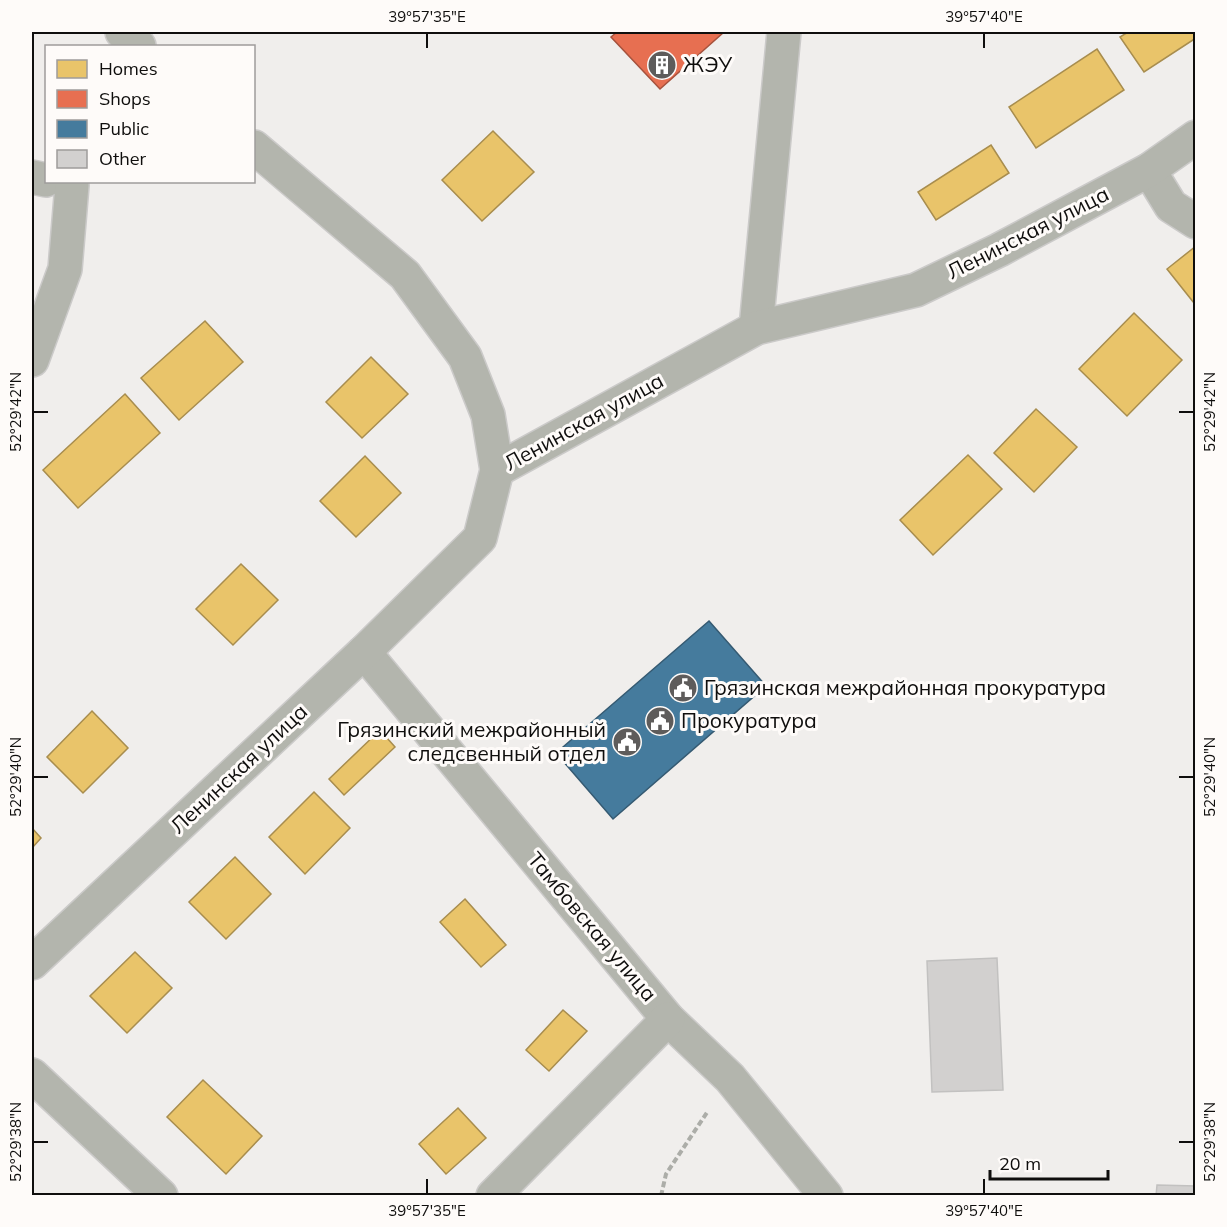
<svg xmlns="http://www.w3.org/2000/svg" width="1227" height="1227" font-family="Mulish,sans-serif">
<rect width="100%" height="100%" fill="#f0eeec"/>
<g fill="#e9c46a" stroke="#a88d4e" stroke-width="1.5">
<path d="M1128 32H1196V38L1144 72 1120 37Z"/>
<path d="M1097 49 1124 90 1036 148 1009 107Z"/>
<path d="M493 131 534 172 482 221 442 180Z"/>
<path d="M991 145 1009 173 936 220 918 192Z"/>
<path d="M1196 246V302L1194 303 1167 269Z"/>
<path d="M1134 313 1182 360 1127 416 1079 369Z"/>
<path d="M205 321 243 362 179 420 141 378Z"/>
<path d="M371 357 408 394 362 438 326 402Z"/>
<path d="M125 394 160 433 78 508 43 470Z"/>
<path d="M1036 409 1077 447 1034 492 994 453Z"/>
<path d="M968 455 1002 489 933 555 900 520Z"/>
<path d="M365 456 401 493 356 537 320 501Z"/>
<path d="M241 564 278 600 233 645 196 609Z"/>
<path d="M92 711 128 748 83 793 47 757Z"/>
<path d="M380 730 395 747 344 795 329 779Z"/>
<path d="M314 792 350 828 305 874 269 837Z"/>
<path d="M32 828 41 838 32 848Z"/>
<path d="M235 857 271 894 226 939 189 902Z"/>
<path d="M465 899 506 945 481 967 440 922Z"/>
<path d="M135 952 172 988 127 1033 90 996Z"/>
<path d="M563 1010 587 1031 549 1071 526 1050Z"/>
<path d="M203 1080 262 1136 226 1174 167 1117Z"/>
<path d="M458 1108 486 1138 446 1174 419 1144Z"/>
</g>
<path fill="#e76f51" stroke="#a6523d" stroke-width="1.5" d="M617 32H724L660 89 611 37Z"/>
<path fill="#457b9d" stroke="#355a72" stroke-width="1.5" d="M709 621 766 686 613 819 556 753Z"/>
<g fill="#d2d0cf" stroke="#c2c1c0" stroke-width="1.5">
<path d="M997 958 1003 1090 932 1092 927 961Z"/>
<path d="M1157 1185 1196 1186V1196H1156Z"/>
</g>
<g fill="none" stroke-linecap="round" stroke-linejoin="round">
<g stroke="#cbcac9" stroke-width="36">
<g id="minor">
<path d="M122 32 139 46"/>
<path d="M1149 170 1171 206 1196 222"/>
<path d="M32 177 46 180"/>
<path d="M756 328 784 32"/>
<path d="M32 360 65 269 72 185"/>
<path d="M497 470 756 328 916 290 999 250 1149 170 1196 137"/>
<path d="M364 652 668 1019 730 1078 826 1196"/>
<path d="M32 963 364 652 480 538 497 470 488 415 465 357 405 275 254 147"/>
<path d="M32 1075 161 1196"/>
<path d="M493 1196 668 1019"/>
</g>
</g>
<path stroke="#acada8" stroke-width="4" stroke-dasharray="6 3" stroke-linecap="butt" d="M661 1196 666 1174 708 1111"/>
<use href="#minor" stroke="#b3b5ad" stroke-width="33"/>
</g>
<path fill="none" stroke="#0f0e0d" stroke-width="2" d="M427 33V48M984 33V48M33 412H48M1179 412H1194M33 777H48M1179 777H1194M33 1142H48M1179 1142H1194M427 1179V1194M984 1179V1194"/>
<defs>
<g id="building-disc" transform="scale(1.5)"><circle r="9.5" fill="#5e5c5b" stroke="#fefbf9"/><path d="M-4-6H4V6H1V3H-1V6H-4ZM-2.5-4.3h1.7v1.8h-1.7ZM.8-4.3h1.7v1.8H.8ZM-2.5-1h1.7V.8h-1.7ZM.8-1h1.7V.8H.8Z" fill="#fff"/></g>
<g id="civic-disc" transform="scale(1.5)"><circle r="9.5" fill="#5e5c5b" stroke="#fefbf9"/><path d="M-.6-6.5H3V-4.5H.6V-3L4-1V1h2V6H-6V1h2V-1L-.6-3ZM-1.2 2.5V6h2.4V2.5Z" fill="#fff"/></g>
</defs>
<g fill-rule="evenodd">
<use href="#building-disc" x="662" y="65"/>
<use href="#civic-disc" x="683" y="688"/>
<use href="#civic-disc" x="660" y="721"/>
<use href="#civic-disc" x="627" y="742"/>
</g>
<g text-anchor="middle" stroke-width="6" stroke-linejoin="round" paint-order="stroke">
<g font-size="21" fill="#0f0e0d" stroke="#fefbf9" text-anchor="start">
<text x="683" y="72">ЖЭУ</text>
<text x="704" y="695">Грязинская межрайонная прокуратура</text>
<text x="681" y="728">Прокуратура</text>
<text x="606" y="737" text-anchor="end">Грязинский межрайонный<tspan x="606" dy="24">следсвенный отдел</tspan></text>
</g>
<g font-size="21" fill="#0f0e0d" stroke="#fefbf9">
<text transform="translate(1028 233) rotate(-27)" y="7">Ленинская улица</text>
<text transform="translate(584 422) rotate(-29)" y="7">Ленинская улица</text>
<text transform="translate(239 769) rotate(-43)" y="7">Ленинская улица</text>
<text transform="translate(592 927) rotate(50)" y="7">Тамбовская улица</text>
</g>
</g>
<rect width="1227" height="1227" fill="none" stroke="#fefbf9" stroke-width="66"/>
<rect x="45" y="45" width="210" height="138" fill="#fefbf9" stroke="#9e9c9b" stroke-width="1.5"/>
<rect x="57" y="60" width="30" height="18" fill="#e9c46a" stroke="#9e9c9b" stroke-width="1.5"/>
<text x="99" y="75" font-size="18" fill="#0f0e0d">Homes</text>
<rect x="57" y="90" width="30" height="18" fill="#e76f51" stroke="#9e9c9b" stroke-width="1.5"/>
<text x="99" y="105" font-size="18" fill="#0f0e0d">Shops</text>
<rect x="57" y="120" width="30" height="18" fill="#457b9d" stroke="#9e9c9b" stroke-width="1.5"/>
<text x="99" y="135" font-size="18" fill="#0f0e0d">Public</text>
<rect x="57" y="150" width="30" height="18" fill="#d2d0cf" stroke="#9e9c9b" stroke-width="1.5"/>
<text x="99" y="165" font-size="18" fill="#0f0e0d">Other</text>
<path d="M990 1170v9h118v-9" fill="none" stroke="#0f0e0d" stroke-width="3"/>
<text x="999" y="1170" font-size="18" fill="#0f0e0d" stroke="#fefbf9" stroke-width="4.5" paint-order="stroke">20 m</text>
<rect x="33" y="33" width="1161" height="1161" fill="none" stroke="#0f0e0d" stroke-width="2"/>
<g font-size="15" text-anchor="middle" fill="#0f0e0d">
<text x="427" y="22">39°57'35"E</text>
<text x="984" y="22">39°57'40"E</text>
<text transform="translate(16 412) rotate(-90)" y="5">52°29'42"N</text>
<text transform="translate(1210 412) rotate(-90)" y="5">52°29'42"N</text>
<text transform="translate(16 777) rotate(-90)" y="5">52°29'40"N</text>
<text transform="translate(1210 777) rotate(-90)" y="5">52°29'40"N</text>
<text transform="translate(16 1142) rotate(-90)" y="5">52°29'38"N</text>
<text transform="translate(1210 1142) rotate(-90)" y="5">52°29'38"N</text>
<text x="427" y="1216">39°57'35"E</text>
<text x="984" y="1216">39°57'40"E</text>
</g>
</svg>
